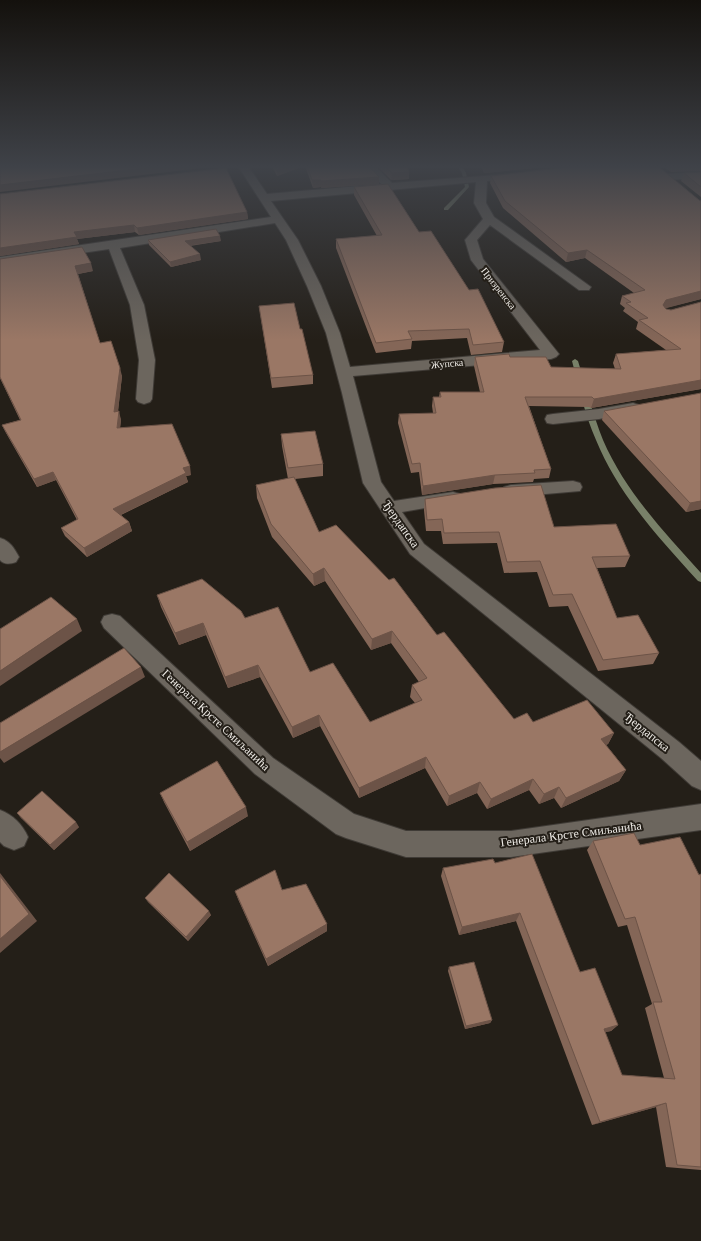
<svg xmlns="http://www.w3.org/2000/svg" width="701" height="1241" font-family="'Times New Roman',serif">
<rect width="100%" height="100%" fill="#241f18"/>
<g fill="none" stroke-linecap="round" stroke-linejoin="round">
<g fill="#788068" fill-rule="evenodd">
<path d="M457 166H462L466 173 469 187 448 210H444V208L465 187 462 173Z"/>
<path d="M575 359 578 361C586 387 593 415 603 440 625 491 664 532 701 573V582L698 581C659 538 618 494 596 440 585 415 579 388 572 361Z"/>
</g>
<g stroke="#3f3b36" stroke-width="2">
<g id="street">
<path d="M238 166H248L267 194 381 184 364 166H375L392 183 524 173 525 175 520 178 487 181 486 203 494 217 591 287 589 290H579L490 225 477 240 483 259 559 354 556 357 551 359 353 376 381 482 394 501 453 492 460 494 462 498 460 502 402 512 424 544 679 742 701 761V790L692 786 661 758 410 554 363 483 342 393 326 333 307 286 286 240 275 223 120 248 144 305 155 360 152 399 150 402 144 404 138 402 136 399 139 360 130 305 109 249 0 265V257L271 217ZM476 182 474 203 483 219 465 240 471 260 540 350 350 367 340 333 321 286 298 240 271 201Z"/>
<path d="M701 172V178L667 180 662 177 667 174Z"/>
<path d="M633 403 639 405 641 408 639 411 599 419 553 424 547 423 545 419 547 415 553 414 599 409Z"/>
<path d="M573 481 580 483 582 487 580 491 511 497 504 495 502 491 504 487 511 485Z"/>
<path d="M0 538C10 541 14 548 19 557L16 562C10 564 4 565 0 560Z"/>
<path d="M112 614 120 616 273 758 354 814 406 831H511L701 804V830L511 857H406L346 838 336 834 255 774 104 628 101 622 104 616Z"/>
<path d="M0 810C13 815 22 824 28 837L24 846 14 850 4 846 0 842Z"/>
</g>
</g>
<use href="#street" fill="#6c665e" fill-rule="evenodd"/>
</g>
<g fill="#846657">
<path d="M272 166H304L277 176Z"/>
<path d="M305 166H369L379 177V184L321 188V187L313 188Z"/>
<path d="M377 166H407L409 172V179L391 180Z"/>
<path d="M481 166H554L484 173Z"/>
<path d="M663 166H701V171L671 172Z"/>
<path d="M701 172V197L681 181 684 173Z"/>
<path d="M491 176 701 201V299L665 308 666 309 671 310 701 302V389L591 408 589 407 529 406 551 469 549 478 534 479 533 482 493 484 422 495 419 472 411 473 398 423 399 414 433 413 432 406 433 397H439L440 392H480L474 366 475 357H510L551 367 615 369 613 363 616 354 666 350 636 329 638 322 623 311 625 308 620 304 622 296 634 293 585 258 566 262 503 208 490 183Z"/>
<path d="M354 187 419 232 469 290 504 342 502 352 471 355 467 338 412 341 411 349 376 353 336 248V239L377 236 354 195Z"/>
<path d="M0 194 247 212 248 219 139 235 135 232 77 239 79 244 0 256Z"/>
<path d="M148 240 221 241 190 246 201 260 171 267 149 245Z"/>
<path d="M0 259 93 271 78 274 100 343 122 376 118 411 121 420 120 428 191 475 186 476 188 482 121 515 129 522 132 531 87 557 65 536 61 528 77 520 56 480 37 487 6 433 2 425 20 420 0 378Z"/>
<path d="M259 306 300 329 313 375V384L272 388Z"/>
<path d="M604 411 701 509 686 512 602 420Z"/>
<path d="M281 434 323 464V476L295 479 319 532 437 635 514 719 533 722 614 733 608 744 606 745 626 770 619 781 561 808 554 798 539 804 529 790 487 809 477 793 447 806 425 768 359 798 320 726 293 738 260 677 228 688 206 635 179 645 161 607 157 595 245 618 370 722 415 703 410 697 412 685 419 682 391 643 371 650 325 581 314 586 272 537 257 498 256 485 288 479 282 446Z"/>
<path d="M425 499 554 527 630 556 625 567 597 568 617 618 659 653 653 664 598 671 568 606 549 607 537 572 504 573 497 543 443 544 441 531H426L424 510Z"/>
<path d="M160 793 248 816 190 851 164 802Z"/>
<path d="M17 813 79 827 54 850 21 818Z"/>
<path d="M593 841 640 845 699 875 701 874V1170L666 1167 656 1107 592 1125 516 921 459 935 441 876 443 868 495 863 580 972 618 1025 611 1031 605 1032 622 1075 664 1078 645 1008 652 1004 627 925 618 927 587 850Z"/>
<path d="M235 891 327 931 268 966 238 899Z"/>
<path d="M145 898 211 915 188 941 148 902Z"/>
<path d="M449 967 492 1020 490 1023 465 1029 448 971Z"/>
</g>
<g fill="#6c5347">
<path d="M162 166H218L0 192V185Z"/>
<path d="M284 166H304L277 176V169Z"/>
<path d="M485 166H554L484 173Z"/>
<path d="M409 172V179L391 180 392 173Z"/>
<path d="M379 177V184L321 188V181Z"/>
<path d="M312 180H321V187L313 188Z"/>
<path d="M247 212 248 219 139 235 137 228Z"/>
<path d="M134 225 135 232 77 239 79 244 0 256V248L74 232Z"/>
<path d="M220 236 221 241 186 246 185 241Z"/>
<path d="M587 250 585 258 566 262 568 253Z"/>
<path d="M200 254 201 260 171 267 170 262Z"/>
<path d="M91 263 93 271 78 274 75 266Z"/>
<path d="M701 291V299L663 309V305L666 300Z"/>
<path d="M120 368 122 376 117 420 114 412Z"/>
<path d="M701 380V389L591 408 594 399Z"/>
<path d="M119 411 121 420 119 436 117 428Z"/>
<path d="M190 466 191 475 186 476 188 482 116 517 113 509 183 468Z"/>
<path d="M53 472 56 480 37 487 34 479Z"/>
<path d="M495 475 493 484 422 495 423 486Z"/>
<path d="M701 501V509L686 512 690 503Z"/>
<path d="M129 522 132 531 87 557 84 548Z"/>
<path d="M324 568 325 581 314 586 313 574Z"/>
<path d="M77 619 82 631 0 686V671Z"/>
<path d="M203 623 206 635 179 645 175 633Z"/>
<path d="M392 631 391 643 371 650 372 639Z"/>
<path d="M258 665 260 677 228 688 225 677Z"/>
<path d="M141 667 145 677 4 763 0 758V752Z"/>
<path d="M319 715 320 726 293 738 292 727Z"/>
<path d="M614 733 608 744 595 750 601 739Z"/>
<path d="M426 757 425 768 359 798V788Z"/>
<path d="M626 770 619 781 561 808 566 798Z"/>
<path d="M533 779 529 790 487 809 491 799Z"/>
<path d="M480 782 477 793 447 806 449 796Z"/>
<path d="M559 787 554 798 539 804 544 794Z"/>
<path d="M246 807 248 816 190 851 187 842Z"/>
<path d="M76 822 79 827 54 850 50 845Z"/>
<path d="M0 873 37 921 0 953Z"/>
<path d="M209 911 211 915 188 941 186 937Z"/>
<path d="M520 913 516 921 459 935 462 927Z"/>
<path d="M327 924V931L268 966 266 959Z"/>
<path d="M492 1020 490 1023 465 1029 466 1026Z"/>
<path d="M618 1025 611 1031 596 1034 604 1029Z"/>
<path d="M666 1103 656 1107 592 1125 600 1122Z"/>
</g>
<g fill="#9a7765" stroke="#6c5347">
<path d="M0 166H162L0 185Z"/>
<path d="M275 166H284L277 169Z"/>
<path d="M307 166H369L379 177 321 181V180H312Z"/>
<path d="M385 166H407L409 172 392 173Z"/>
<path d="M575 166H658L699 200 701 201V291L666 300 663 305 666 309 671 310 701 302V380L594 399 592 397H525L551 469 534 470 535 473 495 475 423 486 420 463 412 464 399 414 436 413 433 397H441L440 392H484L475 357 509 354 510 357H546L551 367 621 369 616 354 681 349 639 320 648 318 626 303 631 302 622 296 645 290 587 250 568 253 505 201 491 176Z"/>
<path d="M226 168 247 212 137 228 134 225 74 232 77 237 0 248V194Z"/>
<path d="M701 172V187L684 173Z"/>
<path d="M388 184 419 232 431 231 469 290 478 289 504 342 473 345 469 329 408 331 412 339 376 343 336 239 382 235 354 187Z"/>
<path d="M216 229 220 236 185 241 200 254 170 262 148 240Z"/>
<path d="M82 247 91 263 75 266 100 343 111 341 120 368 114 412 119 411 117 428 172 424 190 466 183 468 186 473 113 509 129 522 84 548 61 528 78 519 53 472 34 479 2 425 21 420 0 377V259Z"/>
<path d="M294 303 300 329H302L313 375 271 378 259 306Z"/>
<path d="M701 393V501L690 503 604 411Z"/>
<path d="M315 431 323 464 288 468 281 434Z"/>
<path d="M294 477 319 532 336 525 389 580 394 578 437 635 444 632 514 719 527 713 533 722 587 700 614 733 601 739 626 770 566 798 559 787 544 794 533 779 491 799 480 782 449 796 426 757 359 788 319 715 292 727 258 665 225 677 203 623 175 633 157 595 202 579 241 611 245 618 278 607 310 672 333 663 370 722 422 700 412 685 427 678 392 631 372 639 324 568 313 574 271 524 256 485Z"/>
<path d="M541 485 554 527 616 524 630 556 592 557 617 618 638 615 659 653 603 660 572 594 553 595 540 561 507 562 499 532 444 533 442 519 427 520 425 499 495 488Z"/>
<path d="M51 597 77 619 0 671V629Z"/>
<path d="M124 648 141 667 0 752V723Z"/>
<path d="M217 761 246 807 187 842 160 793Z"/>
<path d="M42 791 76 822 50 845 17 813Z"/>
<path d="M634 833 640 845 680 837 699 875 701 874V1167L677 1165 666 1103 600 1122 520 913 462 927 443 868 493 859 495 863 532 854 580 972 595 968 618 1025 604 1029 622 1075 675 1079 653 1002H662L635 917 625 919 593 841Z"/>
<path d="M275 870 282 890 306 884 327 924 266 959 235 891Z"/>
<path d="M169 873 209 911 186 937 145 898Z"/>
<path d="M0 876 29 914 0 939Z"/>
<path d="M474 962 492 1020 466 1026 449 967Z"/>
</g>
<linearGradient id="sky" x2="0" y2="1"><stop stop-color="#14110d"/><stop offset="0.49" stop-color="#3f4248"/><stop offset="1" stop-color="#3f4248" stop-opacity="0"/></linearGradient>
<rect width="701" height="340" fill="url(#sky)"/>
<g text-anchor="middle" stroke-width="4" stroke-linejoin="round" paint-order="stroke">
<g font-size="10" fill="#efece7" stroke="#241f18">
<text transform="translate(499 288) rotate(52)" y="4">Призренска</text>
<text transform="translate(447 363) rotate(-5)" y="4">Жупска</text>
</g>
<g font-size="12" fill="#efece7" stroke="#241f18">
<text transform="translate(401 524) rotate(55)" y="4">Ђердапска</text>
<text transform="translate(216 720) rotate(43)" y="4">Генерала Крсте Смиљанића</text>
<text transform="translate(647 732) rotate(39)" y="4">Ђердапска</text>
<text transform="translate(571 834) rotate(-7)" y="4">Генерала Крсте Смиљанића</text>
</g>
</g>
</svg>
